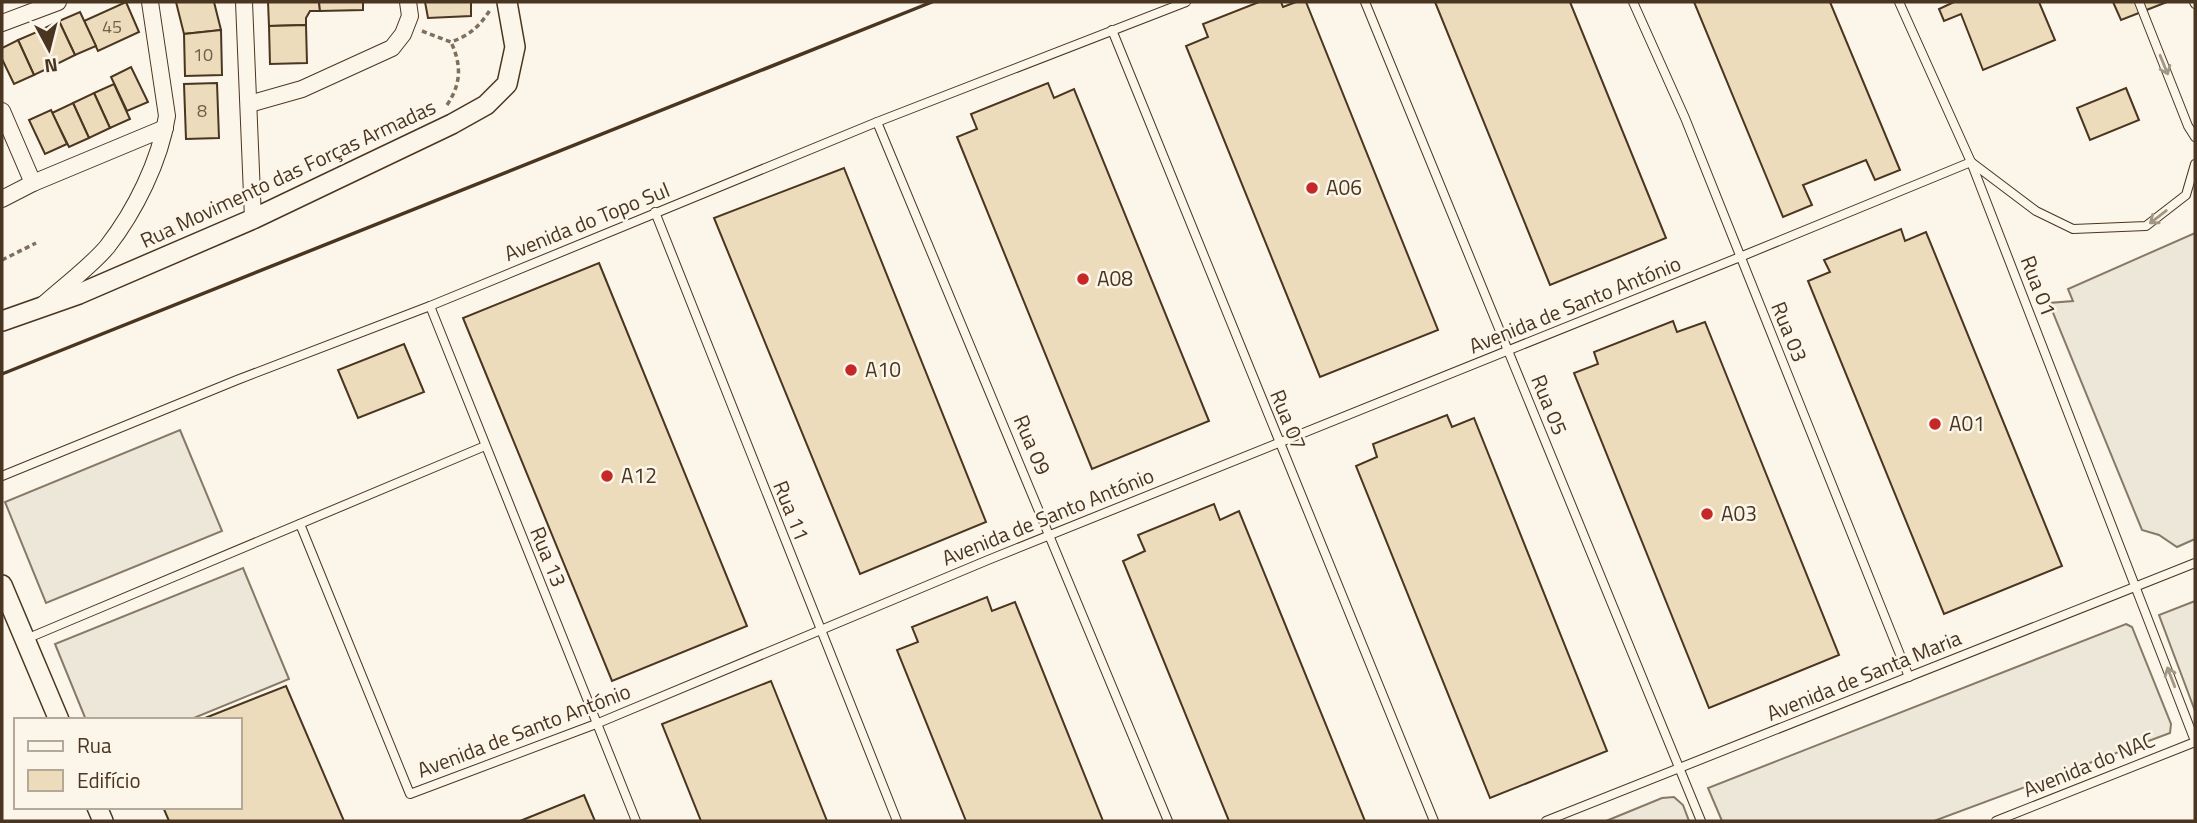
<svg xmlns="http://www.w3.org/2000/svg" width="2197" height="823" font-family="'Titillium Web',sans-serif">
<rect width="100%" height="100%" fill="#fbf6e9"/>
<g fill="#ede7d9" stroke="#887966" stroke-width="2">
<path d="M2195 233V539L2177 547 2159 535 2142 530 2049 303 2073 301 2068 289Z"/>
<path d="M180 430 222 531 46 603 5 502Z"/>
<path d="M243 568 289 679 189 720H86L55 644Z"/>
<path d="M2195 601V711L2159 615Z"/>
<path d="M2126 624 2132 627 2171 724 2170 733 1934 821H1722L1708 788Z"/>
<path d="M1674 797 1683 805 1689 821H1606L1662 798Z"/>
</g>
<g fill="#ecdcbc" stroke="#4a3520" stroke-width="2">
<path d="M126 2 139 32 98 51 84 21Z"/>
<path d="M176 2H214L221 30 184 34Z"/>
<path d="M268 2H319L320 11H310L306 18V25L269 26Z"/>
<path d="M319 2H363V10L320 11Z"/>
<path d="M425 2H471V16L428 18Z"/>
<path d="M1259 2H1281L1283 7 1296 2H1306L1438 330 1320 377 1186 46 1208 37 1203 24Z"/>
<path d="M1435 2H1570L1666 238 1550 285Z"/>
<path d="M1694 2H1830L1900 170 1875 180 1866 160 1803 185 1812 205 1783 217Z"/>
<path d="M1954 2H2039L2055 40 1983 70 1961 14 1944 21 1939 9Z"/>
<path d="M2113 2H2167L2121 20Z"/>
<path d="M80 12 96 46 75 55 59 21Z"/>
<path d="M59 21 75 55 55 65 39 31Z"/>
<path d="M306 25 307 63 270 64 269 26Z"/>
<path d="M221 30 222 75 185 76 184 34Z"/>
<path d="M39 31 55 65 34 75 18 40Z"/>
<path d="M18 40 34 75 14 84 2 59V48Z"/>
<path d="M131 67 148 102 127 111 111 77Z"/>
<path d="M217 83 219 138 186 139 184 84Z"/>
<path d="M1048 83 1054 98 1074 89 1209 421 1092 469 957 137 977 129 971 114Z"/>
<path d="M114 84 130 119 110 128 94 93Z"/>
<path d="M2126 88 2139 120 2090 140 2077 108Z"/>
<path d="M94 93 110 128 89 138 73 103Z"/>
<path d="M73 103 89 138 69 147 52 113Z"/>
<path d="M51 110 67 144 45 154 29 120Z"/>
<path d="M844 168 986 522 860 574 714 218Z"/>
<path d="M1901 229 1905 241 1926 232 2062 566 1944 614 1808 281 1830 272 1824 260Z"/>
<path d="M599 263 747 626 612 681 463 318Z"/>
<path d="M1673 321 1677 332 1705 322 1839 655 1709 708 1574 373 1598 364 1594 352Z"/>
<path d="M404 344 424 392 358 418 338 370Z"/>
<path d="M1447 415 1452 427 1474 418 1607 751 1490 798 1356 466 1377 457 1373 444Z"/>
<path d="M1214 504 1220 520 1239 511 1365 821H1229L1123 561 1145 551 1138 535Z"/>
<path d="M987 597 992 611 1015 602 1103 821H966L897 650 918 642 912 627Z"/>
<path d="M771 681 827 821H701L662 724Z"/>
<path d="M286 686 344 821H169L163 807H240V720H200Z"/>
<path d="M584 795 595 821H520Z"/>
</g>
<g fill="none" stroke-linecap="round" stroke-linejoin="round">
<g stroke="#4a3520" stroke-width="10">
<g id="service">
<path d="M1365 2 1701 821"/>
<path d="M1633 2 1685 118 1909 677"/>
<path d="M1899 2 1971 162 2195 741"/>
<path d="M2139 2 2188 126 2195 137"/>
<path d="M2194 2 2195 4"/>
<path d="M1112 30 1434 821"/>
<path d="M877 122 1168 821"/>
<path d="M655 212 897 821"/>
<path d="M430 306 636 821"/>
<path d="M2 476 237 380 430 306 877 122 1186 2"/>
<path d="M300 524 410 794 596 724 988 560 1740 257 1971 162 2036 211 2073 229 2146 226 2186 195 2195 164"/>
<path d="M26 639 485 446"/>
<path d="M1546 821 2195 563"/>
<path d="M1996 821 2195 742"/>
</g>
</g>
<g stroke="#4a3520" stroke-width="18">
<g id="minor">
<path d="M244 2 253 219"/>
<path d="M2 23 58 2"/>
<path d="M249 104 302 89 392 48 403 34 410 16 408 2"/>
<path d="M2 111 33 183"/>
<path d="M2 199 33 183 165 128"/>
<path d="M43 305C63 287 90 267 107 247 135 211 160 161 167 116L150 2"/>
</g>
</g>
<g stroke="#4a3520" stroke-width="22">
<g id="tertiary">
<path d="M2 321 79 294 253 219 452 124 486 105 507 84 515 47 507 2"/>
<path d="M2 585 59 720"/>
<path d="M97 807 103 821"/>
</g>
</g>
<g stroke="#7f6f5c" stroke-width="3.5" stroke-dasharray="5 3.5" stroke-linecap="butt">
<path d="M422 31 451 42C470 35 479 27 490 10"/>
<path d="M447 105C461 84 462 66 451 42"/>
<path d="M2 260 36 243"/>
</g>
<use href="#service" stroke="#fbf6e9" stroke-width="8"/>
<use href="#minor" stroke="#fbf6e9" stroke-width="16"/>
<use href="#tertiary" stroke="#fbf6e9" stroke-width="19"/>
<path stroke="#4a3520" stroke-width="3.5" d="M2 374 932 2"/>
</g>
<defs><path id="oneway-shaft" d="M-6 0H5M1.5-3L5.5 0L1.5 3" fill="none" stroke-width="1.6" stroke-linecap="round" stroke-linejoin="round" transform="scale(1.75)"/></defs>
<g stroke="#a29684">
<use href="#oneway-shaft" transform="translate(2164 65) rotate(68)"/>
<use href="#oneway-shaft" transform="translate(2158 217) rotate(142)"/>
<use href="#oneway-shaft" transform="translate(2171 677) rotate(-111)"/>
</g>
<g fill="#c62828" stroke="#fbf6e9" stroke-width="2.5">
<circle cx="1312" cy="188" r="7"/>
<circle cx="1083" cy="279" r="7"/>
<circle cx="851" cy="370" r="7"/>
<circle cx="1935" cy="424" r="7"/>
<circle cx="607" cy="476" r="7"/>
<circle cx="1707" cy="514" r="7"/>
</g>
<g text-anchor="middle" stroke-width="5" stroke-linejoin="round" paint-order="stroke">
<g font-size="18" fill="#725f47">
<text x="112" y="33">45</text>
<text x="203" y="61">10</text>
<text x="202" y="117">8</text>
</g>
<g font-size="21" fill="#4a3520" stroke="#fbf6e9">
<text transform="translate(288 174) rotate(-25)" y="7">Rua Movimento das Forças Armadas</text>
<text transform="translate(587 222) rotate(-22)" y="7">Avenida do Topo Sul</text>
<text transform="translate(2038 286) rotate(69)" y="7">Rua 01</text>
<text transform="translate(1575 305) rotate(-22)" y="7">Avenida de Santo António</text>
<text transform="translate(1789 332) rotate(68)" y="7">Rua 03</text>
<text transform="translate(1549 405) rotate(68)" y="7">Rua 05</text>
<text transform="translate(1288 420) rotate(68)" y="7">Rua 07</text>
<text transform="translate(1032 445) rotate(67)" y="7">Rua 09</text>
<text transform="translate(791 511) rotate(68)" y="7">Rua 11</text>
<text transform="translate(1048 517) rotate(-22)" y="7">Avenida de Santo António</text>
<text transform="translate(548 557) rotate(68)" y="7">Rua 13</text>
<text transform="translate(1864 676) rotate(-22)" y="7">Avenida de Santa Maria</text>
<text transform="translate(524 731) rotate(-21)" y="7">Avenida de Santo António</text>
<text transform="translate(2089 765) rotate(-22)" y="7">Avenida do NAC</text>
</g>
<g font-size="21" fill="#4a3520" stroke="#fbf6e9" text-anchor="start">
<text x="1326" y="195">A06</text>
<text x="1097" y="286">A08</text>
<text x="865" y="377">A10</text>
<text x="1949" y="431">A01</text>
<text x="621" y="483">A12</text>
<text x="1721" y="521">A03</text>
</g>
</g>
<rect width="2197" height="823" fill="none" stroke="#4a3520" stroke-width="7"/>
<rect x="14" y="718" width="228" height="91" fill="#fbf6e9" stroke="#b4a999" stroke-width="2"/>
<rect x="28" y="741" width="35" height="10" fill="#fbf6e9" stroke="#b4a999" stroke-width="2"/>
<text x="77" y="753" font-size="21" fill="#4a3520">Rua</text>
<rect x="28" y="770" width="35" height="21" fill="#ecdcbc" stroke="#b4a999" stroke-width="2"/>
<text x="77" y="788" font-size="21" fill="#4a3520">Edifício</text>
<g transform="translate(49 49) rotate(173)" stroke="#fbf6e9" stroke-width="5" paint-order="stroke">
<path d="M0-5L12 26L0 18L-12 26Z" fill="#4a3520"/>
<text y="-10" font-size="19" font-weight="bold" text-anchor="middle" fill="#4a3520">N</text>
</g>
</svg>
